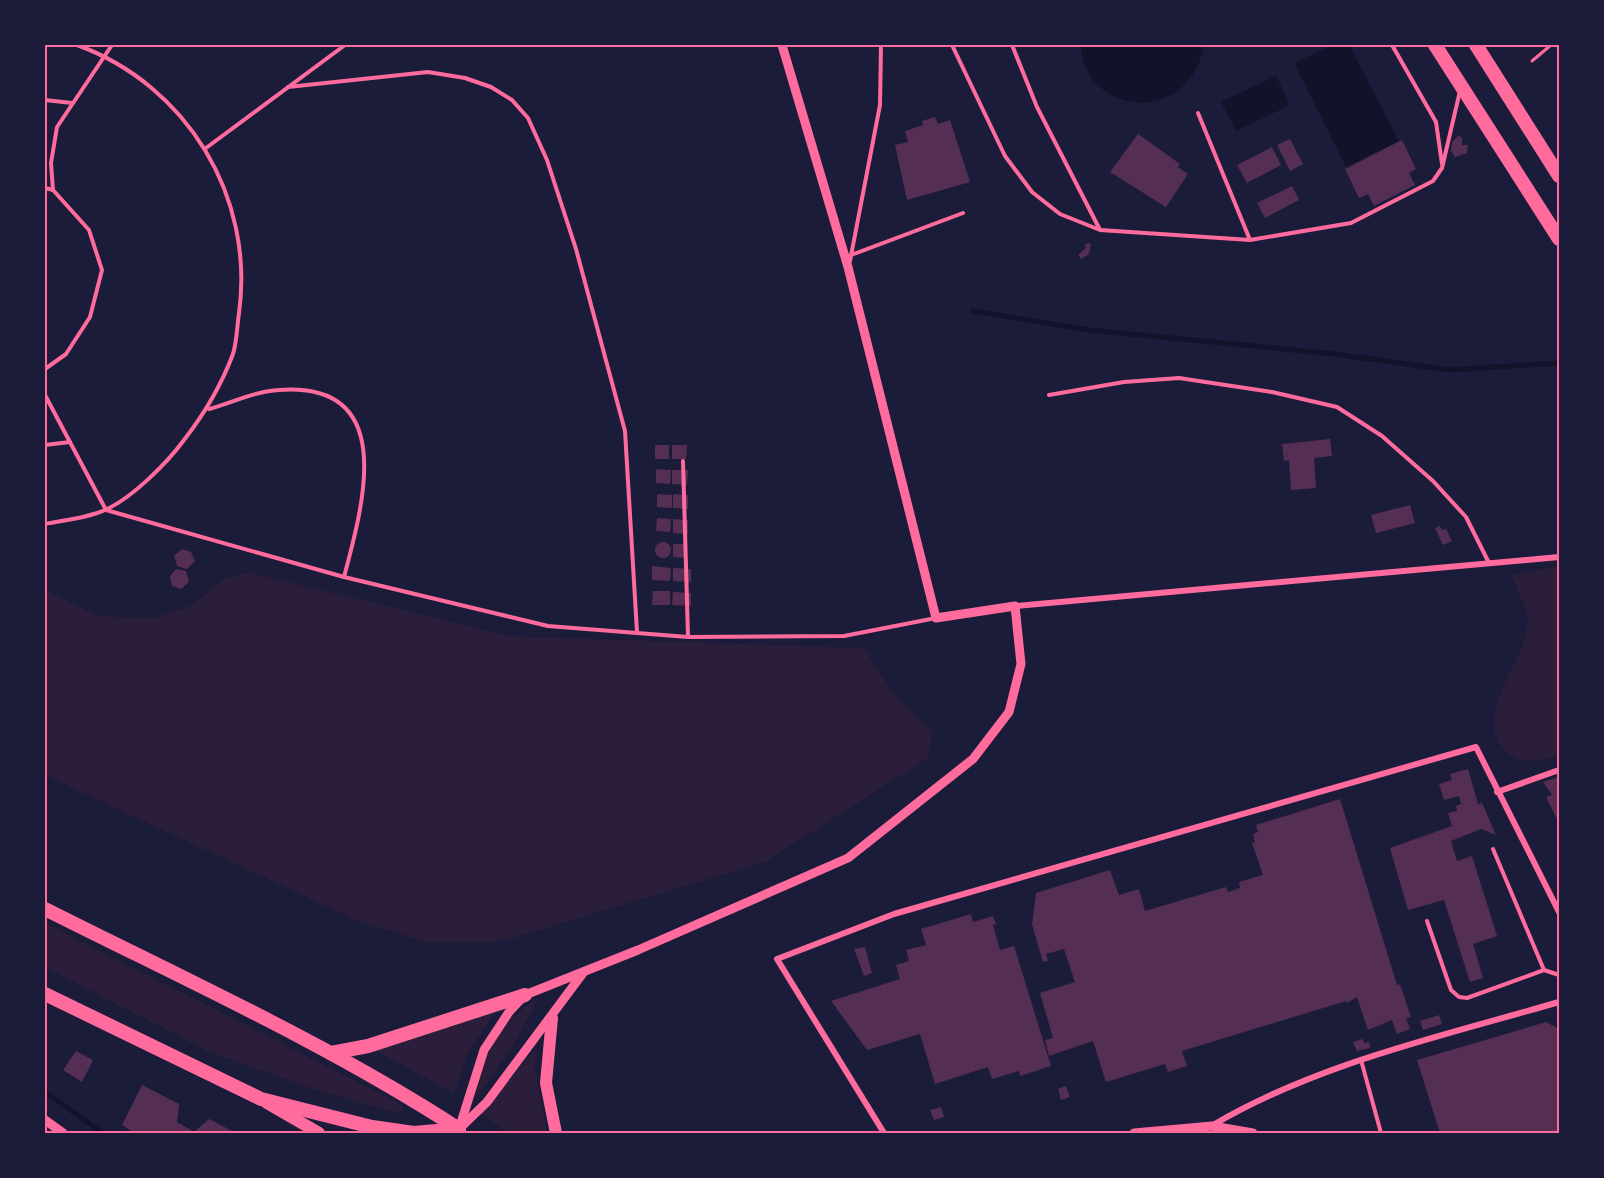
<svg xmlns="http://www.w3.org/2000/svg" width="1604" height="1178" font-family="'Asap Condensed',sans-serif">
<rect width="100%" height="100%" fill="#1b1b3a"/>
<g fill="#2a1e3b">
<path d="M1559 566V755C1538 761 1520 767 1504 749 1473 715 1523 663 1527 628 1530 611 1517 590 1511 575Z"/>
<path d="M248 572 508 636 864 648 896 697 932 732 928 758 765 862 503 941 429 943 358 921 45 775V590L98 616 154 618 191 606 223 580Z"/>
<path d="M45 923 393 1100 402 1105V1111L393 1112 316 1090 207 1051 45 967Z"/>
<path d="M539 998 511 1049 475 1099C481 1057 501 1019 539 998Z"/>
<path d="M497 1009 467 1054 454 1093 374 1050Z"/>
<path d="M536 1048 535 1069 547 1133H508L482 1114Z"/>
</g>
<g fill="#12122b">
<path d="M1081 45H1204C1190 126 1084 117 1081 45Z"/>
<path d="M1332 45H1349L1399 141 1346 167 1294 63Z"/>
<path d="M1276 76 1290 105 1236 131 1221 102Z"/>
</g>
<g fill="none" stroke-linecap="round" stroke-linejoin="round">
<g stroke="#12122b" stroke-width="5">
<path d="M973 311 1090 330 1335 354 1449 370 1559 363"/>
<path d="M45 1092 103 1133"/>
</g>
</g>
<g fill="#542f53">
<path d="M935 117 938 124 950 120 970 182 907 200 895 145 908 142 905 131 923 125 922 121Z"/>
<path d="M1138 134 1180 164 1178 167 1188 174 1166 207 1110 172Z"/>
<path d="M1459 135 1462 138V145H1468L1467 153 1455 157 1451 151 1452 142Z"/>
<path d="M1290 139 1303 164 1290 171 1277 145Z"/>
<path d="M1402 140 1416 169 1409 173 1415 185 1374 206 1368 194 1359 198 1345 169Z"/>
<path d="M1272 147 1281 165 1247 183 1237 165Z"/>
<path d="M1292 186 1299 200 1265 218 1257 203Z"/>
<path d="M1091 243 1089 254 1081 259 1078 255 1086 248 1085 244Z"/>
<path d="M1330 439 1332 456 1314 458 1316 488 1291 490 1289 460 1284 461 1282 444Z"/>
<rect x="655" y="445" width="14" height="14"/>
<path d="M672 445H687L686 459H672Z"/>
<path d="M656 469 671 470 670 484 656 483Z"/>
<path d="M672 470H688L687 485 672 484Z"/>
<path d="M657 494 672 495V508L657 507Z"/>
<path d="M673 494 688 495V509L673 508Z"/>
<path d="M1410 505 1415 523 1376 533 1371 515Z"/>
<path d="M657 518 671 519 670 532 656 531Z"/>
<path d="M673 519 688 520V534L673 533Z"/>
<path d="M1440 526 1442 530 1446 529 1452 541 1443 545 1435 528Z"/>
<circle cx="663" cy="550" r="8"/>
<path d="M673 544H687V558L673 557Z"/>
<path d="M182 549 191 552 195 561 187 569 177 566 174 556Z"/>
<path d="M652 566 671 568 670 581 652 580Z"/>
<path d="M673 568 691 569V582L673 581Z"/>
<path d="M176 569 186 571 189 582 181 589 172 586 170 576Z"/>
<path d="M653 591H670V605H652Z"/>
<path d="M673 592 691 593V606L672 605Z"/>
<path d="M1468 769 1478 804 1482 803 1496 835 1481 829 1451 841 1457 861 1472 856 1497 936 1473 944 1483 978 1470 982 1444 900 1408 910 1390 848 1452 826 1448 813 1457 811 1456 806 1461 804 1459 796 1444 800 1439 784 1452 780 1450 774Z"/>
<path d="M1559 777V823L1546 797 1552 795 1543 782Z"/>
<path d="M1340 799 1397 985 1400 984 1411 1017 1406 1018 1410 1029 1397 1034 1392 1020 1368 1030 1357 997 1347 1003 1346 1001 1182 1051 1187 1066 1168 1072 1165 1064 1106 1082 1093 1041 1049 1056 1045 1040 1053 1038 1040 993 1075 982 1064 949 1046 954 1048 961 1043 962 1032 924 1036 893 1110 870 1119 895 1139 889 1145 911 1226 887 1228 892 1240 888 1239 882 1263 875 1252 843 1255 842 1253 834 1258 832 1256 825Z"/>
<path d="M971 914 973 922 993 916 996 924 993 925 1000 950 1014 946 1051 1066 1020 1076 1019 1071 992 1079 988 1067 935 1084 920 1034 867 1050 831 1001 900 979 896 965 909 961 906 950 926 945 921 929Z"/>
<path d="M865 947 872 973 864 976 854 949Z"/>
<path d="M1439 1015 1442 1024 1423 1030 1420 1021Z"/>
<path d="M1546 1022 1559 1029V1133H1440L1417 1060Z"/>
<path d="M1363 1039 1364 1043 1369 1042 1370 1048 1357 1051 1353 1042Z"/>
<path d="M76 1051 93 1060 82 1082 63 1070Z"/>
<path d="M142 1085 179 1104 177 1122 194 1132 209 1119 236 1133H134L122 1125Z"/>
<path d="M1066 1086 1070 1097 1061 1100 1058 1089Z"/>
<path d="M941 1107 944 1117 934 1120 930 1110Z"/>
</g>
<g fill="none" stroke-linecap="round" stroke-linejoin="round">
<path stroke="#ff6b9d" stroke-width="3" d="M1532 61 1551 45"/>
<g stroke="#ff6b9d" stroke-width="4">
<path d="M952 45 1005 156 1032 192 1060 214 1100 230 1250 240 1351 223 1433 181 1442 168 1460 91"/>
<path d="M1012 45 1037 107 1099 228"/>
<path d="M1392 45 1436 122 1442 164"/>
<path d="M288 87 428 72 465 78 491 87 512 100 528 118 547 160 576 249 625 431 637 632"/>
<path d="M45 100 72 103"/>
<path d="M1198 113 1250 240"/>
<path d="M206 148 345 45"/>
<path d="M45 188 53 190 89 230 102 270 90 317 66 354 45 369"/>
<path d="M53 190 51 163 57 127 112 45"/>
<path d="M851 255 963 213"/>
<path d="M850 261 880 105 881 45"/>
<path d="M45 395 106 510 344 577 548 626 688 637 844 636 936 618"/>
<path d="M1049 395 1124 382 1179 378 1272 392 1337 407 1382 436 1433 481 1466 517 1489 563"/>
<path d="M209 409C231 403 256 391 279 390 399 381 363 505 344 577"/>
<path d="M45 445 70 442"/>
<path d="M683 461 688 637"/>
<path d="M45 524C64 520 89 518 107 509 133 497 167 463 184 440 205 413 221 386 233 354 237 341 237 326 239 313 255 197 187 85 77 45"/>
<path d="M1493 849 1544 970 1559 975"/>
<path d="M1427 921 1451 990 1459 997 1467 998 1544 970"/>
<path d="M1361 1060 1381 1133"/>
</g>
<g stroke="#ff6b9d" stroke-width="6">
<path d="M1015 606 1559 557"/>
<path d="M1497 792 1559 770"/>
<path d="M1213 1125C1318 1063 1443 1036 1559 1002"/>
<path d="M884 1133 777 959 894 914 1476 747 1559 912"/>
</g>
<g stroke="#ff6b9d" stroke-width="9">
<path d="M45 1120 63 1133"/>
<path d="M460 1128 487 1102 583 973"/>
<path d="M459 1129 484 1050 509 1012 525 995 638 950 848 858 973 759 1009 712 1021 664 1015 606 936 618 848 267 782 45"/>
<path d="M1134 1133 1212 1126 1253 1133"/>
</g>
<g stroke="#ff6b9d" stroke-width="12">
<path d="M552 1018 546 1083 556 1133"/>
<path d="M267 1103 319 1133"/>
</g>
<g stroke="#ff6b9d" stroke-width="14">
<path d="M1435 45 1559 239"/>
<path d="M1476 45 1559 176"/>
<path d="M45 909C184 979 328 1044 459 1129"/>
<path d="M45 994 261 1099 372 1127 414 1133 459 1129"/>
<path d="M331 1053 368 1046 525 995"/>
</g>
</g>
<rect width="1604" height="1178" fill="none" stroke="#1b1b3a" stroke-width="93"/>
<rect x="46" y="46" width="1512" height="1086" fill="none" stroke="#ff6b9d" stroke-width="2"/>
</svg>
